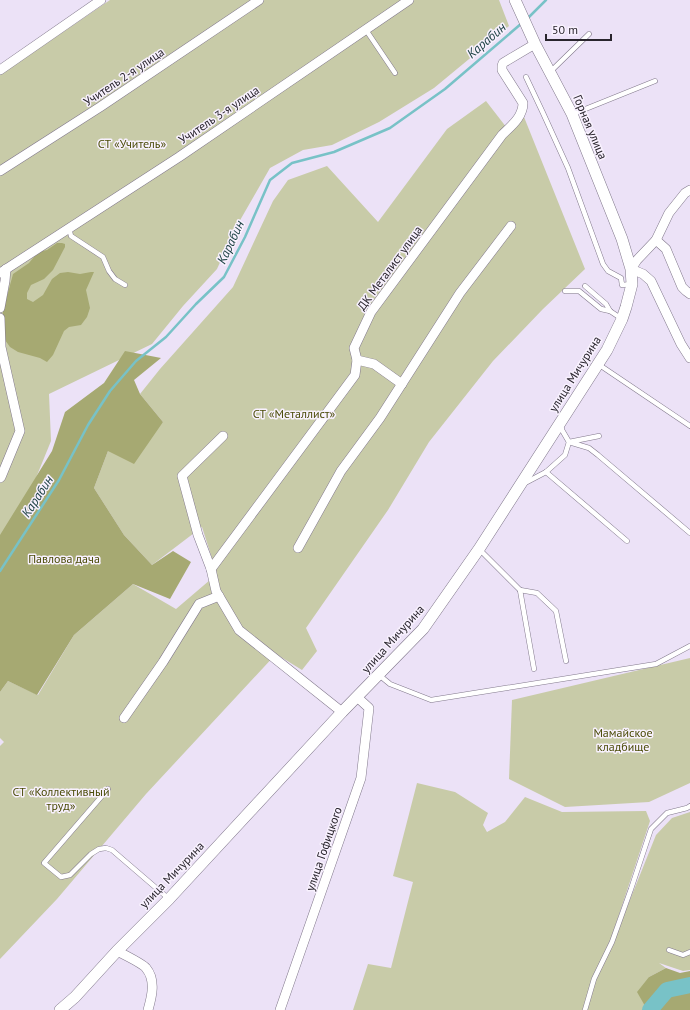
<svg xmlns="http://www.w3.org/2000/svg" width="690" height="1010" font-family="'PT Sans',sans-serif">
<rect width="100%" height="100%" fill="#ece2f7"/>
<g fill="#c8cba8">
<path d="M110 0H499L509 26 434 88 379 122 332 145 303 150 270 168 235 229 217 269 183 306 152 344 49 394 51 441 22 512 0 541V75Z"/>
<path d="M486 101 510 132 524 117 585 269 543 309 493 361 429 442 388 510 306 628 317 651 302 670 276 654 146 794 57 899 0 959V746L4 742 0 738V692L8 681 38 695 74 635 133 584 176 609 217 574 202 527 152 565 124 535 94 488 108 451 163 422 140 394 160 369 233 287 273 201 288 180 327 166 378 222 447 129Z"/>
<path d="M690 658V783L649 802 565 807 509 779 512 700Z"/>
<path d="M417 783 455 792 488 813 483 825 487 832 505 822 525 797 562 812 646 811 650 821 610 942H613L656 835 672 818 690 812V970L683 971 659 963 666 968 649 977 645 1007 642 1010H353L368 964 391 968 413 882 393 876Z"/>
</g>
<g fill="#a6a972">
<path d="M57 243H62L65 244V247L53 270 44 279 31 285 27 293V299L33 302 43 295 52 279 60 273 68 272 80 274 91 272H94L86 290 90 308 87 317 81 325 69 327 64 331 53 355 47 362 40 358 18 352 10 347 5 340 3 329V311L13 274 29 263 38 252 47 250Z"/>
<path d="M125 351 161 358 134 380 140 394 163 422 134 464 108 451 94 488 124 535 152 565 173 551 191 562 170 599 133 584 74 635 37 695 8 681 0 692V535L52 451 65 412 104 383Z"/>
<path d="M666 968 680 973 690 971V1010H642L645 1006 637 992 649 977Z"/>
</g>
<g fill="none" stroke-linecap="round" stroke-linejoin="round">
<g stroke="#78c2c7" stroke-width="2.5">
<path d="M528 18 546 0"/>
<path d="M0 571 59 480 88 425 110 391 136 361 166 337 196 304 224 277 245 237 270 180 292 163 334 152 390 128 445 89 522 23"/>
</g>
<path stroke="#78c2c7" stroke-width="16" d="M650 1010 667 990 690 985"/>
<g stroke="#82798c" stroke-width="5.5">
<g id="service">
<path d="M366 30 395 73"/>
<path d="M550 72 589 34"/>
<path d="M526 77 543 113 568 168 603 264 608 271 621 278 622 285 632 284"/>
<path d="M573 114 655 81"/>
<path d="M69 228 71 236 103 257 109 271 115 279 125 285"/>
<path d="M585 286 606 304 610 311 622 319"/>
<path d="M565 291H579L601 309 610 311"/>
<path d="M598 364 690 426"/>
<path d="M599 436 569 442 589 448 598 455 690 533"/>
<path d="M546 472 627 541"/>
<path d="M525 483 546 472 565 455 569 442 562 430 561 424"/>
<path d="M479 549 520 590 534 669"/>
<path d="M520 590 537 593 556 611 566 661"/>
<path d="M379 675 390 684 431 700 656 664 690 646"/>
<path d="M108 789 44 863 61 877 70 875 91 854 99 849 106 848 112 850 169 899"/>
<path d="M669 950 683 955 690 952"/>
<path d="M585 1010 594 979 612 942 631 889 651 829 667 813 687 808 690 806"/>
</g>
</g>
<g stroke="#82798c" stroke-width="10">
<g id="minor">
<path d="M0 70 101 0"/>
<path d="M0 171 100 107 259 0"/>
<path d="M690 190 685 193 669 213 656 240 637 260 631 269 643 274 651 281 681 344 690 358"/>
<path d="M656 240 666 249 682 287 686 291 690 294"/>
<path d="M0 273 179 157 409 0"/>
<path d="M0 308 5 281 6 269"/>
<path d="M0 318 1 347 20 431 1 477 0 478"/>
<path d="M357 360 374 364 402 384"/>
<path d="M223 436 182 476 198 535 211 569 216 591 239 630 342 712"/>
<path d="M298 548 341 471 380 418 460 293 511 226"/>
<path d="M211 569 355 375 357 360 354 348 371 312 502 135C511 126 523 117 523 103L502 70V66L503 63 535 44"/>
<path d="M124 718 163 662 199 604 219 596"/>
<path d="M117 951C123 954 143 964 146 968 156 980 152 996 148 1010"/>
<path d="M280 1010 361 778 369 708 357 697"/>
</g>
</g>
<g stroke="#82798c" stroke-width="12">
<path id="tertiary" d="M60 1010 75 997 117 951 169 899 342 712 423 629 479 549 598 364 607 350 622 319 626 307 632 284 631 269 622 239 572 114 535 44 515 0"/>
</g>
<use href="#service" stroke="#fff" stroke-width="4.5"/>
<use href="#minor" stroke="#fff" stroke-width="9"/>
<use href="#tertiary" stroke="#fff" stroke-width="11"/>
</g>
<g text-anchor="middle" stroke-width="3" stroke-linejoin="round" paint-order="stroke">
<g font-size="12" fill="#29252d" stroke="#f8f1fe">
<text transform="translate(124 77) rotate(-34)" y="4">Учитель 2-я улица</text>
<text transform="translate(219 115) rotate(-34)" y="4">Учитель 3-я улица</text>
<text transform="translate(590 127) rotate(67)" y="4">Горная улица</text>
<text transform="translate(390 268) rotate(-54)" y="4">ДК Металист улица</text>
<text transform="translate(575 374) rotate(-58)" y="4">улица Мичурина</text>
<text transform="translate(393 639) rotate(-48)" y="4">улица Мичурина</text>
<text transform="translate(324 849) rotate(-71)" y="4">улица Гофицкого</text>
<text transform="translate(172 875) rotate(-46)" y="4">улица Мичурина</text>
</g>
<g font-size="12" fill="#4a4b07" stroke="#f8f1fe">
<text x="132" y="148">СТ «Учитель»</text>
<text x="294" y="418">СТ «Металлист»</text>
<text x="64" y="563">Павлова дача</text>
<text x="623" y="737">Мамайское<tspan x="623" dy="14">кладбище</tspan></text>
<text x="61" y="796">СТ «Коллективный<tspan x="61" dy="14">труд»</tspan></text>
</g>
<g font-size="13" font-style="italic" fill="#1a3f41" stroke="#f8f1fe">
<text transform="translate(486 40) rotate(-41)" y="5">Карабин</text>
<text transform="translate(230 242) rotate(-65)" y="5">Карабин</text>
<text transform="translate(37 496) rotate(-57)" y="5">Карабин</text>
</g>
</g>
<path d="M546 34v6h65v-6" fill="none" stroke="#29252d" stroke-width="2"/>
<text x="552" y="34" font-size="12" fill="#29252d" stroke="#f8f1fe" stroke-width="3" paint-order="stroke">50 m</text>
</svg>
